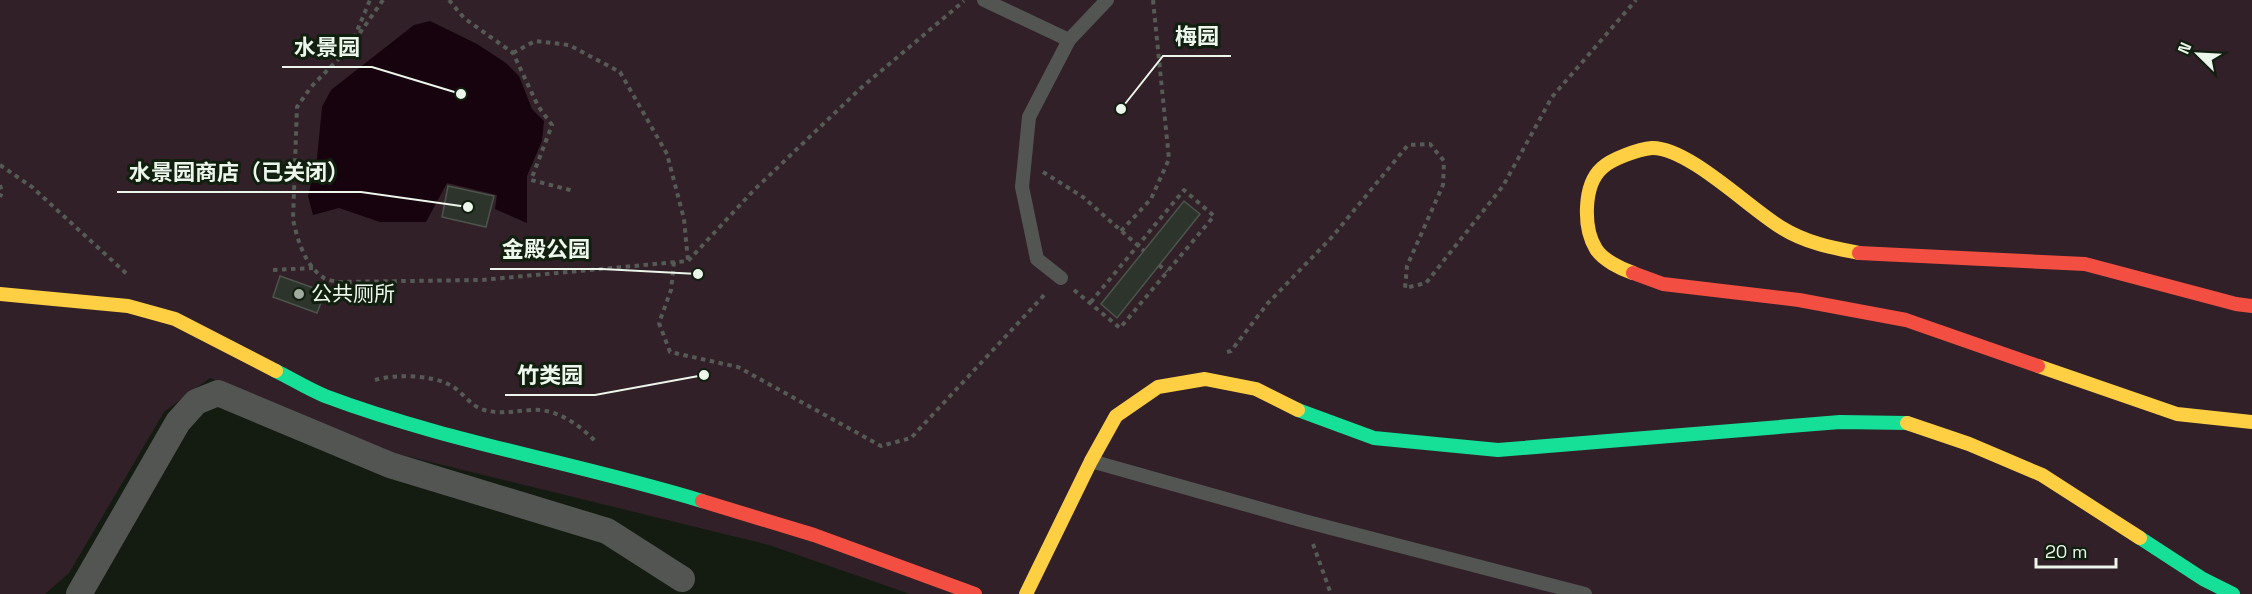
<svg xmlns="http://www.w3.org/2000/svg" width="2252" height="594" font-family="'Space Grotesk','Noto Sans SC',sans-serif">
<rect width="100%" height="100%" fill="#141c12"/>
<path fill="#312028" d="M0 0H2252V594H910L769 545 390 452 210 378 164 412 69 573 45 594H0Z"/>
<path fill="#17030e" d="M430 21 477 44 506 63 519 76 532 109 544 121 542 141 527 176V223L495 209 497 195 447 183 426 222H380L339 208 313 215 308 196 317 158 322 107 331 90 414 25Z"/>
<g fill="#2c342b" stroke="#4d544c" stroke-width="1.5">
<path d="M448 186 494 196 486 227 442 217Z"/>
<path d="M1184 201 1200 214 1117 318 1101 304Z"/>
<path d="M280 276 325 292 317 313 273 297Z"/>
</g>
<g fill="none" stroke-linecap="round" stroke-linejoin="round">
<g stroke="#555a54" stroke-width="4" stroke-dasharray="4.5 4.5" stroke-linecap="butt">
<path d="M383 0 350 47 311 87 297 107 293 219C297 239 305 266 324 278 327 280 334 281 338 282L481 280 688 261 754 190 862 87 964 1"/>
<path d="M449 0 464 18 513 53 538 106 552 125 531 180 574 191"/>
<path d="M354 38 370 0"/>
<path d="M513 53 535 41 569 45 620 72 667 154 684 219 688 261"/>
<path d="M0 165 32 187 129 276"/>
<path d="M1043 172 1083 197 1144 251"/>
<path d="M0 185 2 192 0 197"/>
<path d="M1121 231 1151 199 1169 159 1153 0"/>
<path d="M674 262 671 290 659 323 670 352 738 367 881 446 911 438 1047 292"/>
<path d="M1159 265 1167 272"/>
<path d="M273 270 313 268"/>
<path d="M1074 290 1120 328 1214 216 1184 190 1090 303"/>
<path d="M1227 352 1231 351 1268 303 1332 237 1408 145 1430 144 1444 161 1443 185 1407 266 1405 288 1426 283 1503 186 1552 97 1636 0"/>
<path d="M375 380C394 374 430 375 448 384 460 389 469 404 481 409 499 415 514 411 532 410 556 408 580 425 596 442"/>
<path d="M1313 544 1331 594"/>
</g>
<g stroke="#525552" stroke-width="14">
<path d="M984 0 1069 40"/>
<path d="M1061 278 1037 259 1022 187 1029 117 1069 40 1107 0"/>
<path d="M1091 461 1304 521 1585 594"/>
</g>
<path stroke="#525552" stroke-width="26" d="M79 594 178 422 196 402 218 393 390 465 607 531 682 579"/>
<g stroke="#16e098" stroke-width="14">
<path d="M276 371C292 379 308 389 325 396 447 442 578 463 702 501"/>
<path d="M1298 410 1374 438 1498 450 1840 422 1907 423"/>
<path d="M2140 538 2203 579 2233 594"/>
</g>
<g stroke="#ffcf43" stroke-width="14">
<path d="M1633 273C1621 269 1603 260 1596 249 1583 228 1583 185 1602 168 1611 159 1639 149 1652 148 1688 147 1750 209 1782 228 1806 243 1833 248 1859 253"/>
<path d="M0 294 128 306 175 319 276 371"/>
<path d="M2038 366 2177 414 2252 422"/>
<path d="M1907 423 1969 444 2042 475 2140 538"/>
<path d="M1026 594 1091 461 1116 416 1158 387 1205 379 1256 389 1298 410"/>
</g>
<g stroke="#f24e42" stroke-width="14">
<path d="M1859 253 2085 264 2236 304 2252 306"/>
<path d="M1633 273 1663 284 1799 300 1906 320 2038 366"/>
<path d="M702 501 814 535 975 594"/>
</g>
</g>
<circle fill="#a0aa9f" stroke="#111f0f" stroke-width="2" cx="299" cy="294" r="6"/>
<g text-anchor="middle" stroke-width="6" stroke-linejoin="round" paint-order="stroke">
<g font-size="21" fill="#ecf6eb" stroke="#111f0f" text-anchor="start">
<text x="311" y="301">公共厕所</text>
</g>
</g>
<path fill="none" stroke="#ecf6eb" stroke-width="2" d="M1121 109L1163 56H1231M461 94L372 67H282M468 207L361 192H117M698 274L602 269H490M704 375L595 395H505"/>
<g fill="#ecf6eb" stroke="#111f0f" stroke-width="2">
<circle cx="1121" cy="109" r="6"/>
<circle cx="461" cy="94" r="6"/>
<circle cx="468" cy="207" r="6"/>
<circle cx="698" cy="274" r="6"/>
<circle cx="704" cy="375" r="6"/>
</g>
<g font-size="22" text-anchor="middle" font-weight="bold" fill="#ecf6eb" stroke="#111f0f" stroke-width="6" stroke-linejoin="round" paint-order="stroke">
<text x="1197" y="44">梅园</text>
<text x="327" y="55">水景园</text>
<text x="239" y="180">水景园商店（已关闭）</text>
<text x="546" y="257">金殿公园</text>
<text x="550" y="383">竹类园</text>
</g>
<g transform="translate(2198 54) rotate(294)" stroke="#111f0f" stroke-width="4.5" paint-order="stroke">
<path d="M0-4.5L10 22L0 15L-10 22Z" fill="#ecf6eb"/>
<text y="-9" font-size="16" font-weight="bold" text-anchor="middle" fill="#ecf6eb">N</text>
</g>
<path d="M2036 558v9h80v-9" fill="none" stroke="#ecf6eb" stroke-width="3"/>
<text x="2045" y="558" font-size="18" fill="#ecf6eb" stroke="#111f0f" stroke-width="4.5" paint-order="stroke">20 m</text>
</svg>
